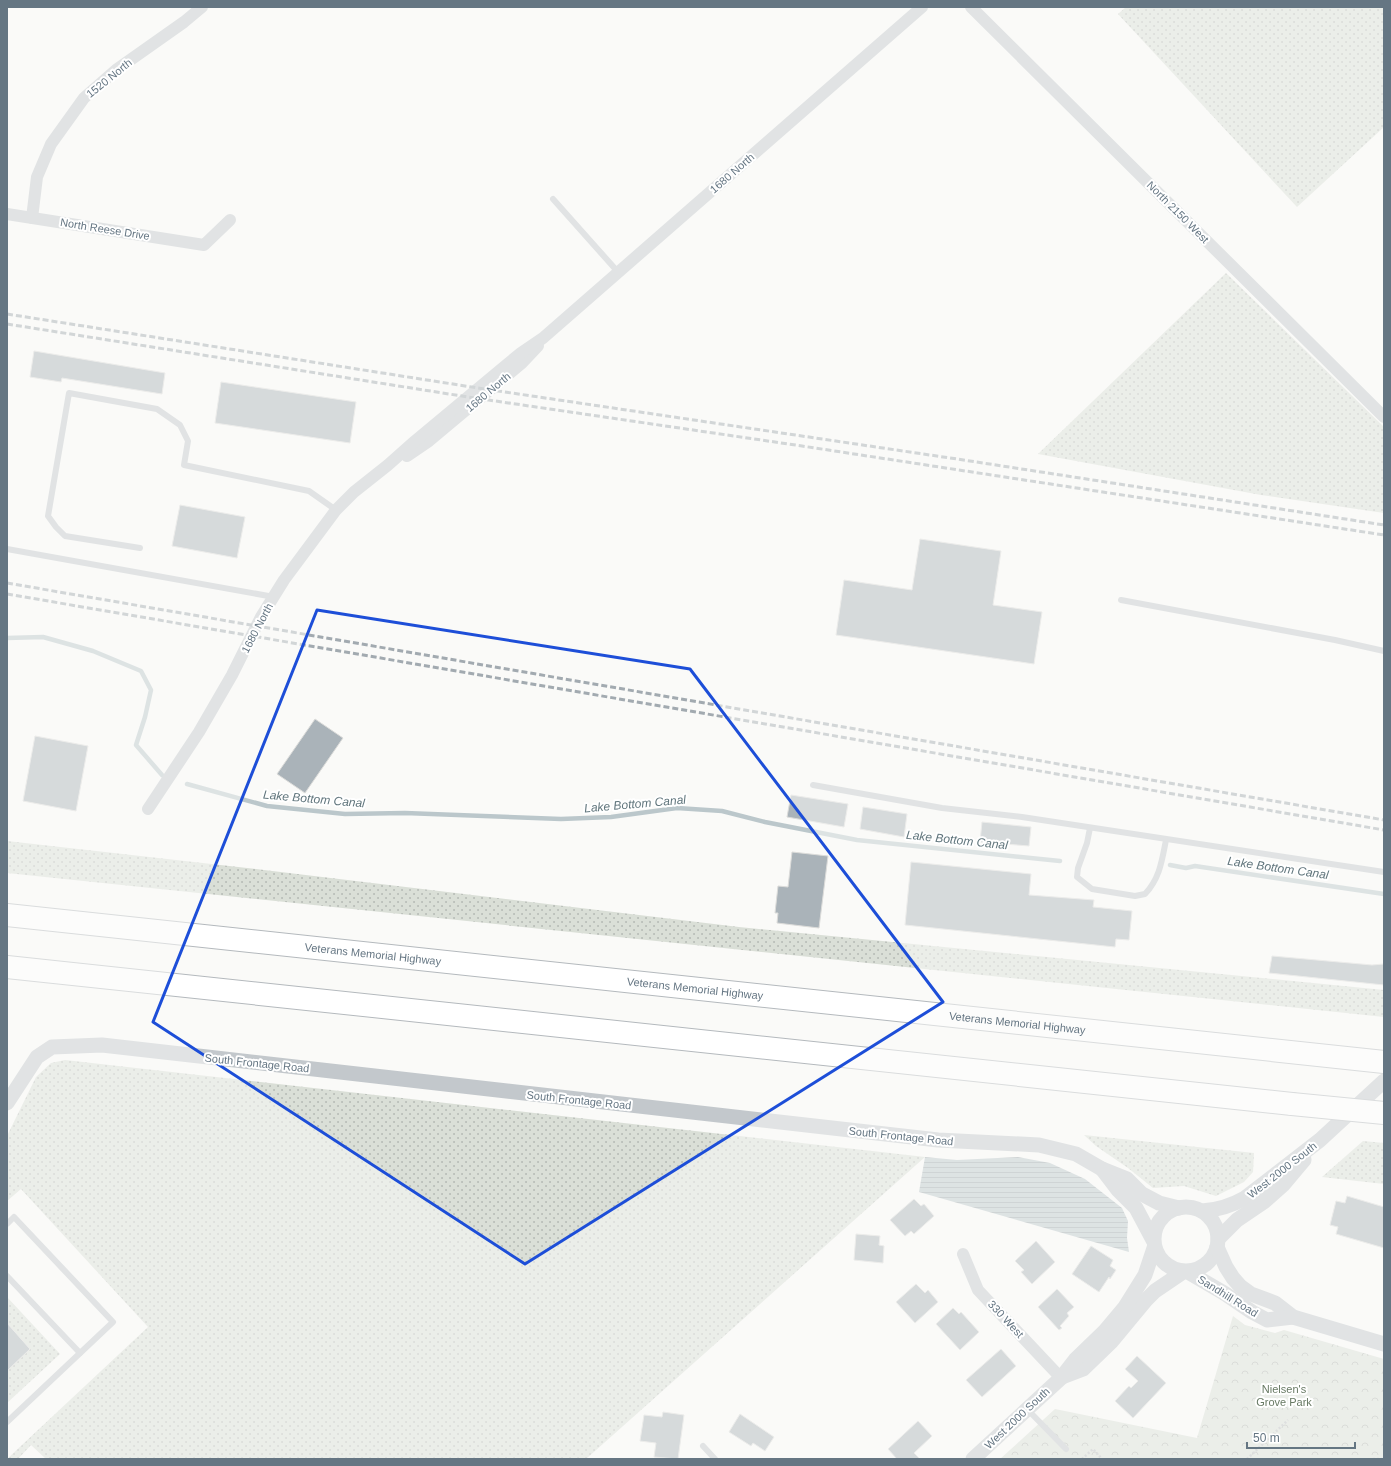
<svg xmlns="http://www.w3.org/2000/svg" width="1391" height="1466" font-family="Helvetica,sans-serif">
<defs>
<pattern id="grass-dots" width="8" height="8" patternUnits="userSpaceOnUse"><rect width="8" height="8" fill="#dadfd7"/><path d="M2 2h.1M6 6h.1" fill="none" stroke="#b4b9b4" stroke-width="1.8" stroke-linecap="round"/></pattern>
<pattern id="park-crowns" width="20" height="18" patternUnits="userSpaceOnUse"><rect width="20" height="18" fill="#dadfd7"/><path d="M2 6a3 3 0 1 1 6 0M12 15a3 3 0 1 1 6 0" fill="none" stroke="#b4b9b4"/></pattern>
<pattern id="water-rules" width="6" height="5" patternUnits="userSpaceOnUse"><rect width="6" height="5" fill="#bbc7cb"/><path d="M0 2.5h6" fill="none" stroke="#9ca6aa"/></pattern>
</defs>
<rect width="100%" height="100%" fill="#fafaf8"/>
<g fill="url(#grass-dots)">
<path d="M1126 7H1384V127L1297 207 1118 14Z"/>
<path d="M1226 273 1384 427V513L1261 495 1038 454Z"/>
<path d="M7 841 264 870 739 927 1384 990V1017L7 873Z"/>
<path d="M65 1060 925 1157 586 1459H46L31 1445 18 1459H7L148 1327 21 1189 7 1201V1136L36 1077 51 1063Z"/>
<path d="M1084 1135 1254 1153 1253 1172 1244 1182 1216 1196 1184 1186 1153 1188 1128 1168 1096 1146Z"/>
<path d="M1363 1141 1384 1143V1184L1322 1177Z"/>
<path d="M7 1297 60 1354 7 1403V1371L30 1349 7 1323Z"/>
</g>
<path fill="url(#park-crowns)" d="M1233 1316 1245 1325 1275 1333 1284 1330 1384 1359V1459H1000L1055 1409 1197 1438Z"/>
<path fill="url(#water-rules)" d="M925 1157 957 1160 1018 1157 1050 1163 1085 1179 1122 1208 1128 1221 1127 1238 1129 1252 919 1192Z"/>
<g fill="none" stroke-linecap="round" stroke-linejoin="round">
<g stroke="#bbc7cb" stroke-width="4.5">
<path d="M7 638 43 637 93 651 141 671 151 690 145 717 136 745 162 775"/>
<path d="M187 784 267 806 345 814 405 813 561 819 611 817 677 808 722 811 765 822 857 840 1060 861"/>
<path d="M1170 865 1186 868 1195 866 1384 894"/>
</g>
</g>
<g fill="#aab3b9" stroke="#dcdcda">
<path d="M34 351 165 373 162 394 62 378 61 382 30 377Z"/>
<path d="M221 382 356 402 350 443 215 423Z"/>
<path d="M180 505 245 517 237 558 172 546Z"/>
<path d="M920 539 1001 551 993 605 1042 612 1034 664 836 635 844 580 912 590Z"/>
<path d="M315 719 343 738 305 793 277 774Z"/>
<path d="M35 736 88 746 76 811 23 801Z"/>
<path d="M791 795 848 804 844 827 787 817Z"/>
<path d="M863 807 907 814 904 837 860 829Z"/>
<path d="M982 822 1031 827 1029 846 980 842Z"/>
<path d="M792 852 828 856 819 928 777 923 778 913H775L778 886 788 887Z"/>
<path d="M911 862 1031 874 1029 895 1094 900 1093 907 1132 911 1129 940 1116 939 1115 947 905 925Z"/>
<path d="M1272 956 1372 965 1384 964V985L1269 973Z"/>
<path d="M1347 1196 1384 1207V1248L1336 1234 1338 1227 1330 1225 1336 1201 1345 1203Z"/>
<path d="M914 1199 921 1206 924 1204 934 1216 914 1234 911 1231 905 1236 890 1220Z"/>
<path d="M856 1234 880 1236 879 1245 884 1246 883 1263 854 1260Z"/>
<path d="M1036 1241 1055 1262 1032 1284 1021 1272 1024 1270 1015 1261Z"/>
<path d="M1091 1246 1113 1260 1110 1266 1116 1270 1110 1279 1109 1277 1099 1292 1072 1274Z"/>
<path d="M916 1284 925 1293 928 1290 938 1302 915 1323 896 1302Z"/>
<path d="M1057 1289 1074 1307 1067 1313 1069 1316 1060 1326 1062 1328 1059 1330 1038 1307Z"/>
<path d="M953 1308 959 1314 961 1312 979 1332 960 1350 936 1324Z"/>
<path d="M7 1323 30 1349 7 1371Z"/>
<path d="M1001 1349 1016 1366 982 1397 966 1380Z"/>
<path d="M1137 1356 1166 1383 1133 1418 1115 1401 1129 1386 1131 1388 1138 1381 1125 1369Z"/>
<path d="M663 1412 684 1415 678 1459 654 1457 656 1443 640 1441 644 1415 662 1417Z"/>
<path d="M740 1414 774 1437 765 1451 753 1443 751 1446 729 1432Z"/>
<path d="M918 1421 932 1436 914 1453 920 1459H897L888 1449Z"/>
</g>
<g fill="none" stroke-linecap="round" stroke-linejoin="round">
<g stroke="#b4b9bd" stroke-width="24">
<g id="motorway">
<path id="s1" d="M7 915 1384 1062"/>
<path d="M7 967 1292 1104"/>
</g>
</g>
<g stroke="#bbbfc2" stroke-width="2.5" stroke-dasharray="2 2" stroke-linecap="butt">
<path d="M1082 1459 1093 1449 1102 1459"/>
<path d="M1247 1459 1288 1420"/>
<path d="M1373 1459H1384"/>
</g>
<g stroke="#c3c8cc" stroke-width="6">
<path d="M553 199 618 272"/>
<path d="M140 548 65 536 56 527 48 516 69 393 157 409 180 425 188 441 184 465 309 491 336 510"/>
<path d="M7 549 274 597"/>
<path d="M1121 600 1335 640 1384 651"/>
<path d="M813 785 942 808 1022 817 1384 872"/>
<path d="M1090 828 1087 843 1078 868 1077 877 1092 889 1135 896 1145 894C1160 878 1162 860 1166 840"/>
<path d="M7 1224 14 1217 113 1322 7 1422"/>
<path d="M7 1276 80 1353"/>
<path d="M1027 1409 1066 1449"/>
<path d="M703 1446 715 1459"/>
</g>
<g stroke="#c3c8cc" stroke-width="12">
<path d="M971 7 1384 417"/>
<path d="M7 214 204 245 230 220"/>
<path d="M32 218 37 177 51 144 84 98 116 70 184 22 202 7"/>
<path d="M407 456 429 441 522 363 538 346"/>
<path d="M148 809 199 732 232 675 261 617 284 580 336 510 354 492 388 465 415 441 505 366 521 353 543 338 922 7"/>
<path d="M963 1254 978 1290 1061 1378"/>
</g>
<g stroke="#c3c8cc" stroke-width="15">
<path d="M7 1103 37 1057 52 1047 102 1045 938 1140 1039 1145 1076 1154 1102 1169 1127 1179 1142 1194 1159 1203 1179 1208"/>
<path d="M1102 1169 1118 1190 1136 1208 1153 1240"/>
<circle cx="1186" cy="1239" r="32"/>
<path d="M1202 1211C1218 1210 1231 1206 1245 1198L1320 1140 1384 1081"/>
<path d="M1218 1239 1237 1220 1265 1201 1283 1185 1304 1160"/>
<path d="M1217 1247 1226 1267 1233 1278 1240 1286 1251 1294 1275 1303 1293 1317 1384 1344"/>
<path d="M1188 1272 1224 1293 1252 1312 1267 1320 1293 1317"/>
<path d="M1062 1377 1083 1369 1112 1341 1146 1300 1155 1291 1183 1272"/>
<path d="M973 1459 1061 1378 1075 1360 1104 1332 1125 1307 1145 1275 1154 1248"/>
</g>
<use href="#motorway" stroke="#fff" stroke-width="22"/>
<g stroke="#a2aab0" stroke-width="3" stroke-dasharray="6 3" stroke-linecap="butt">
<path d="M7 314 478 388 957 459 1384 525"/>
<path d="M7 324 468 397 802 446 1384 535"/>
<path d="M7 583 1384 820"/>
<path d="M7 594 1384 830"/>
</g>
<g stroke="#b4b9bd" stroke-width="24" stroke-linecap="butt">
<path id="motorway-bridge" d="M1292 1104 1384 1113"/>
</g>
<use href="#motorway-bridge" stroke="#fff" stroke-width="22"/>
</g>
<path d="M0 0H1391V1466H0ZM317 610 690 669 943 1002 525 1264 153 1022Z" fill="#fafaf8" fill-opacity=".55" fill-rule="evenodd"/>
<path fill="none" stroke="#1d4ed8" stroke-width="3" stroke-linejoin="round" d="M317 610 690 669 943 1002 525 1264 153 1022Z"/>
<g text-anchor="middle" stroke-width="4" stroke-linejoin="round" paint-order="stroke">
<g font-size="11" fill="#657683" stroke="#fff">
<text transform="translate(109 78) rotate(-39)" y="4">1520 North</text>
<text transform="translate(732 173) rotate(-41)" y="4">1680 North</text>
<text transform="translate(1178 212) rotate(45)" y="4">North 2150 West</text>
<text transform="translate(105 229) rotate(9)" y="4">North Reese Drive</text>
<text transform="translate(488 392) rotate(-40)" y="4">1680 North</text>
<text transform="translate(257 628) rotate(-62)" y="4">1680 North</text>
<text dy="4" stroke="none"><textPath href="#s1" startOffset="368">Veterans Memorial Highway</textPath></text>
<text dy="4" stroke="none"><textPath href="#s1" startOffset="692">Veterans Memorial Highway</textPath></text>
<text dy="4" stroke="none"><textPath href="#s1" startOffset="1016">Veterans Memorial Highway</textPath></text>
<text transform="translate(257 1063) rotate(6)" y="4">South Frontage Road</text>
<text transform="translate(579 1100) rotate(6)" y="4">South Frontage Road</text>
<text transform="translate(901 1136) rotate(6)" y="4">South Frontage Road</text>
<text transform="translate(1282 1170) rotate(-38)" y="4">West 2000 South</text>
<text transform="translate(1228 1296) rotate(32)" y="4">Sandhill Road</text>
<text transform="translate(1006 1319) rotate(47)" y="4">330 West</text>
<text transform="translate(1017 1418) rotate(-43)" y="4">West 2000 South</text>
</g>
<g font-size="11" fill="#687a64" stroke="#fff">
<text x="1284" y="1393">Nielsen's<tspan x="1284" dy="13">Grove Park</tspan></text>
</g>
<g font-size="12" font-style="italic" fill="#60757c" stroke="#fff">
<text transform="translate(314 799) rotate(5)" y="4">Lake Bottom Canal</text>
<text transform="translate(635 804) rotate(-5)" y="4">Lake Bottom Canal</text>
<text transform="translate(957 840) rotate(6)" y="4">Lake Bottom Canal</text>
<text transform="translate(1278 868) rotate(8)" y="4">Lake Bottom Canal</text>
</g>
</g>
<rect width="1391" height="1466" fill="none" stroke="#657683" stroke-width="16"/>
<path d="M1247 1442v6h108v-6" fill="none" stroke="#657683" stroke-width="2"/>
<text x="1253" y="1442" font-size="12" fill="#657683" stroke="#ffffff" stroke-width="3" paint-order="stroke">50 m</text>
</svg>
